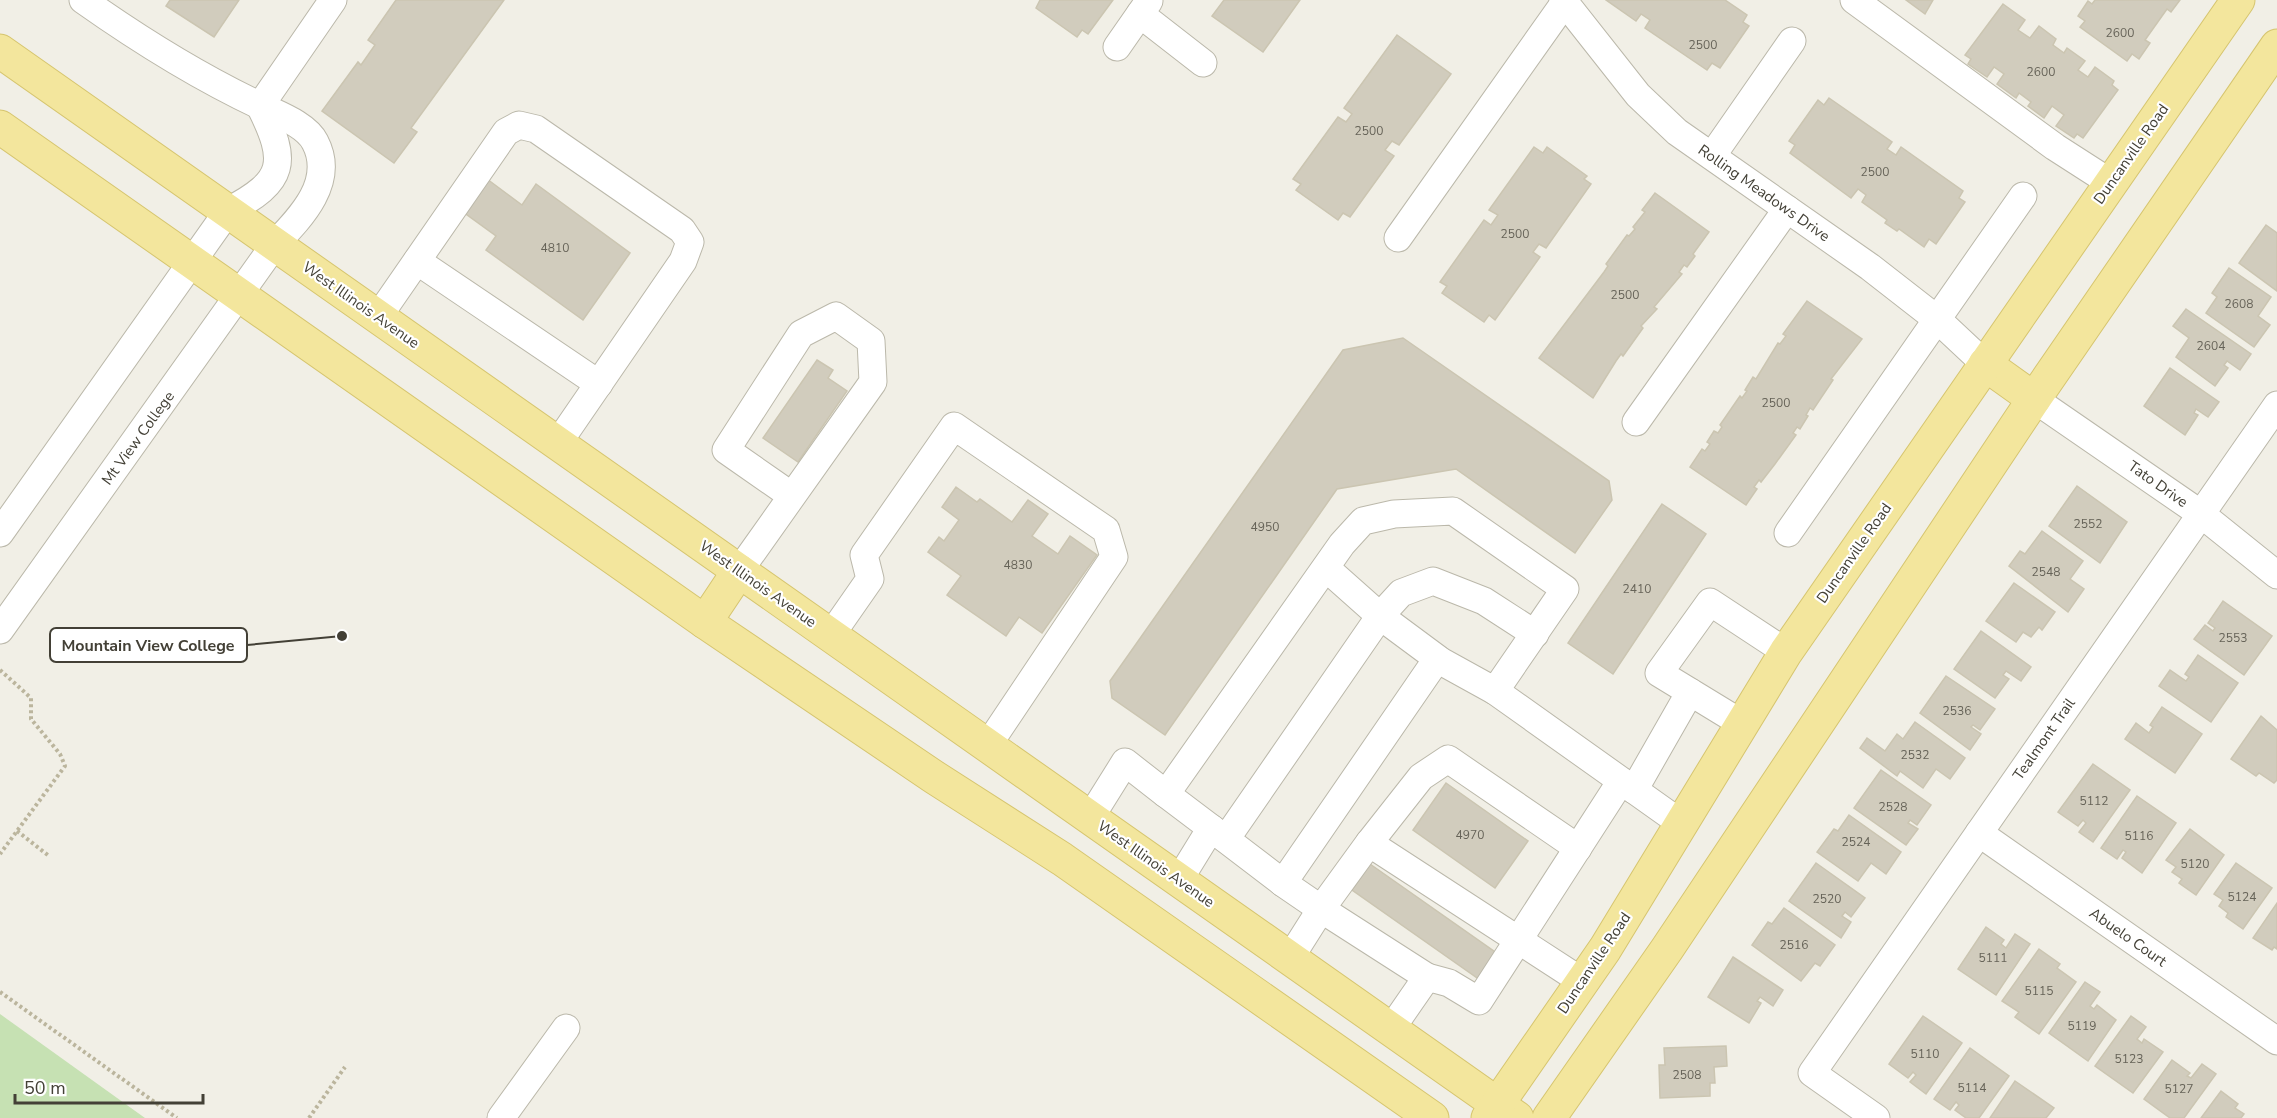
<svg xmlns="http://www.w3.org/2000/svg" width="2277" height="1118" font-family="'Nunito Sans',sans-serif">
<rect width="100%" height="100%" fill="#f1efe6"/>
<path fill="#c6e1b3" d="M0 1014 145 1118H0Z"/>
<g fill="#d1ccbd" stroke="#cbc5b1" stroke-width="1.5">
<path d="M170 0H239L214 37 166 6Z"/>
<path d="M396 0H504L411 128 417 132 394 163 322 111 358 62 361 65 375 45 368 40Z"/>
<path d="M1040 0H1113L1088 34 1082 30 1077 37 1036 8Z"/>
<path d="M1224 0H1300L1263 52 1212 16Z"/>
<path d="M1606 0H1725L1747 15 1743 22 1749 26 1720 68 1712 63 1707 70 1645 28 1650 20 1641 14 1636 21Z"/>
<path d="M1906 0H1933L1925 14Z"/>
<path d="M2095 0H2180L2171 12 2167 9 2145 40 2150 43 2139 59 2132 54 2127 61 2080 27 2085 21 2078 16 2088 1 2092 4Z"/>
<path d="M2003 4 2025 20 2018 30 2030 38 2039 26 2056 39 2053 45 2064 53 2067 48 2085 61 2078 70 2088 77 2095 67 2114 81 2112 85 2118 90 2083 138 2077 134 2074 138 2056 126 2064 115 2052 106 2044 118 2028 106 2031 102 2019 93 2016 98 1997 84 2004 74 1994 67 1987 77 1968 64 1971 59 1965 55Z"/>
<path d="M1397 35 1451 74 1399 145 1392 141 1385 150 1394 156 1350 217 1343 213 1338 220 1296 190 1301 184 1293 179 1338 117 1346 122 1352 114 1344 108Z"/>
<path d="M1829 98 1892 142 1887 149 1896 155 1901 147 1963 191 1959 198 1965 202 1936 244 1929 239 1924 247 1899 229 1897 231 1885 223 1887 220 1862 202 1866 195 1858 189 1851 198 1790 153 1795 145 1789 141 1818 100 1824 105Z"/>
<path d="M1534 147 1543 153 1547 147 1587 176 1584 179 1591 184 1546 248 1539 244 1533 252 1540 257 1495 320 1489 315 1484 322 1442 293 1447 286 1440 282 1484 220 1491 225 1498 215 1489 210Z"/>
<path d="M483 176 522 205 536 184 630 253 583 320 486 250 496 236 459 209Z"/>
<path d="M1655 193 1709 232 1693 254 1695 256 1687 267 1684 265 1679 272 1682 274 1654 307 1657 309 1641 326 1643 328 1623 356 1621 354 1616 361 1593 398 1539 358 1604 272 1608 266 1606 264 1627 235 1629 236 1635 229 1633 227 1645 212 1642 210Z"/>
<path d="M2266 225 2277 233V291L2239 263Z"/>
<path d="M2229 268 2271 297 2258 316 2270 325 2254 347 2206 313 2217 297 2212 293Z"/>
<path d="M1807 301 1862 339 1831 379 1833 380 1813 410 1810 408 1806 415 1808 416 1800 429 1797 427 1793 433 1796 435 1775 464 1761 482 1759 480 1754 487 1757 489 1746 505 1690 467 1702 449 1705 451 1710 444 1707 442 1714 431 1718 433 1722 427 1720 425 1740 396 1742 398 1747 391 1745 390 1753 377 1756 379 1778 343 1780 344 1786 336 1783 334Z"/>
<path d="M2186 309 2251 354 2240 370 2227 361 2224 365 2228 368 2215 386 2176 357 2189 338 2173 326Z"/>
<path d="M1403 338 1609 481 1612 500 1575 553 1456 469 1337 489 1165 735 1112 698 1110 681 1343 350Z"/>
<path d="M817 360 833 370 828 378 847 391 798 462 763 438Z"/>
<path d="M2170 368 2219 402 2208 417 2196 409 2194 413 2198 415 2185 435 2144 406Z"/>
<path d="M2077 486 2127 522 2100 563 2049 526Z"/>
<path d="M956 487 977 502 980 499 1012 522 1028 500 1048 514 1032 536 1058 554 1070 536 1097 555 1042 633 1019 617 1006 636 947 595 961 576 928 552 939 537 944 541 959 520 942 507Z"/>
<path d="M1662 504 1706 534 1613 674 1568 643Z"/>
<path d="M2042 531 2083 561 2070 579 2084 589 2068 612 2009 566 2020 551 2025 554Z"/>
<path d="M2014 583 2055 612 2042 630 2039 627 2031 637 2023 632 2016 642 1986 621Z"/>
<path d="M2223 601 2272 636 2244 675 2194 639 2205 625 2213 631 2215 628 2208 623Z"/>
<path d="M1981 631 2031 667 2021 681 2006 671 2003 675 2009 679 1995 698 1954 669Z"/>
<path d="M2198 655 2238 683 2211 722 2159 686 2170 670 2186 681 2189 677 2185 674Z"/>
<path d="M1946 676 1995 709 1980 730 1973 725 1971 727 1981 734 1970 750 1920 713Z"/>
<path d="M2162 707 2202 734 2175 773 2125 739 2136 723 2149 733 2153 727 2150 725Z"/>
<path d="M2261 716 2277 730V780L2274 783 2259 773 2256 776 2231 759Z"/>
<path d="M1915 722 1965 758 1950 779 1936 769 1923 788 1900 771 1897 776 1860 748 1867 738 1885 751 1897 734 1903 739Z"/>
<path d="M2093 764 2130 790 2093 842 2079 832 2086 823 2083 820 2078 826 2058 812Z"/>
<path d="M1881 770 1931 805 1917 825 1910 820 1908 823 1918 829 1906 845 1854 808Z"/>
<path d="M1446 783 1528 841 1495 888 1413 830Z"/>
<path d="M2137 796 2176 823 2142 873 2122 858 2126 852 2123 850 2117 859 2101 848Z"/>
<path d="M1849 815 1901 852 1886 874 1871 863 1858 881 1817 852 1834 829 1838 831Z"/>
<path d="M2190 829 2224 855 2196 895 2179 883 2182 879 2172 872 2176 867 2166 860Z"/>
<path d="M1816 863 1865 898 1851 917 1845 912 1842 916 1851 922 1841 938 1789 901Z"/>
<path d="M2236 863 2272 888 2243 929 2226 917 2228 913 2219 906 2223 900 2214 894Z"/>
<path d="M1370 864 1498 954 1480 980 1352 890Z"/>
<path d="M2277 903V949L2274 947 2272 950 2253 938Z"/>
<path d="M1784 908 1835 945 1820 966 1815 963 1801 981 1752 945 1768 922 1772 924Z"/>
<path d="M1986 927 2004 940 2001 944 2006 948 2015 934 2030 944 1996 995 1958 969Z"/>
<path d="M2039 949 2060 964 2057 968 2076 982 2039 1034 2015 1017 2019 1012 2002 1001Z"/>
<path d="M1733 957 1783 990 1773 1006 1760 997 1757 1001 1761 1003 1749 1023 1708 997Z"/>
<path d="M2085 982 2100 992 2090 1006 2094 1009 2097 1005 2116 1020 2088 1061 2049 1033Z"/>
<path d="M1923 1016 1962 1043 1926 1094 1910 1082 1916 1075 1913 1072 1908 1078 1889 1064Z"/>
<path d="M2131 1016 2146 1027 2137 1039 2142 1043 2144 1039 2163 1052 2133 1093 2095 1066Z"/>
<path d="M1726 1046 1727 1066 1714 1067 1715 1083H1710V1096L1660 1098 1659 1065H1665L1664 1048Z"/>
<path d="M1970 1048 2009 1076 1979 1118H1966L1955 1110 1959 1105 1956 1102 1950 1110 1934 1099Z"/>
<path d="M2172 1060 2190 1073 2187 1076 2191 1078 2202 1064 2216 1074 2184 1118H2170L2144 1099Z"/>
<path d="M2015 1081 2054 1108 2046 1118H1990Z"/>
<path d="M2221 1091 2238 1104 2235 1108 2244 1114 2241 1118H2201Z"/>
</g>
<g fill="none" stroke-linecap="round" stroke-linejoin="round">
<g stroke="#bbb8aa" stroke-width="29">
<g id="minor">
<path d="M1563 0 1638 95 1677 132 1870 267 1938 320 1985 364"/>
<path d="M1854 0 2055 147 2111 183"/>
<path d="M1140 14 1203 63"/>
<path d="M1117 47 1149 1"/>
<path d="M260 106 333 0"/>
<path d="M1712 156 1792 41"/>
<path d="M1398 238 1565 2"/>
<path d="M417 261 599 384"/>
<path d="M378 317 506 132 519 125 536 129 682 230 690 242 683 261 558 443"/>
<path d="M2034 399 2201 514 2277 575"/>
<path d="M1636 422 1787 209"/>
<path d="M0 533 228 211C286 181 288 162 260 106"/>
<path d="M1788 533 2023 196"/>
<path d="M1326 568 1380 616 1438 659"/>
<path d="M739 571 873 382 871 341 836 316 801 334 726 450 792 496"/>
<path d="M0 630 275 244C300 218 336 182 315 142 307 126 282 116 267 109 202 79 141 41 83 0"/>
<path d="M831 635 870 579 864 555 954 426 1106 530 1114 557 988 745"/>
<path d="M1495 691 1682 824"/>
<path d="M1741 723 1659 673 1710 602 1786 652"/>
<path d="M1634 790 1690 692"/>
<path d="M1166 794 1211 828"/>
<path d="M1090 818 1125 762 1166 794 1342 544 1363 521 1394 514 1453 511 1565 589 1495 691 1437 659 1283 883 1211 828 1179 880"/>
<path d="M1979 833 2277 1041"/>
<path d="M1226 839 1380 616 1401 593 1433 581 1484 601 1535 634"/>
<path d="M1369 843 1421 777 1448 759 1578 848"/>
<path d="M1283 883 1321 909 1369 843 1583 982"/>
<path d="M1290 958 1321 909 1427 977"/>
<path d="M1391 1029 1427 977 1449 983 1479 1001 1621 781"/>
<path d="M501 1118 566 1028"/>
<path d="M1876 1118 1812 1073 2277 405"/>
</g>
</g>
<g stroke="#d6c56f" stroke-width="35">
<g id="major">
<path d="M0 51 1517 1118"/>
<path d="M0 127 705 622 934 777 1062 859 1432 1118"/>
<path d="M1985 364 2034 399"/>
<path d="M705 622 739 571"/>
<path d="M1488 1118 1605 949 1786 652 2238 0"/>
<path d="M1549 1118 1667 949 2034 399 2277 46"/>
</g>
</g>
<g stroke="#bbb59d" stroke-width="4" stroke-dasharray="3 3" stroke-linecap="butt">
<path d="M0 670 31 698V719L60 754 65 766 0 854"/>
<path d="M17 831 49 856"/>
<path d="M0 992 177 1118"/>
<path d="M309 1118 345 1067"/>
</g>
<use href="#minor" stroke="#fff" stroke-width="27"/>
<use href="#major" stroke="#f3e69d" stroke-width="33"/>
</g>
<g text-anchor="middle" stroke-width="4.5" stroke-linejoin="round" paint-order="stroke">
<g font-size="12" fill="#666358">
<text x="2120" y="37">2600</text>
<text x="1703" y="49">2500</text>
<text x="2041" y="76">2600</text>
<text x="1369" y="135">2500</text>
<text x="1875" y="176">2500</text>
<text x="1515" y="238">2500</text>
<text x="555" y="252">4810</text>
<text x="1625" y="299">2500</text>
<text x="2239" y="308">2608</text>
<text x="2211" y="350">2604</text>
<text x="1776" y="407">2500</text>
<text x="2088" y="528">2552</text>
<text x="1265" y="531">4950</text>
<text x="1018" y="569">4830</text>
<text x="2046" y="576">2548</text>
<text x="1637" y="593">2410</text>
<text x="2233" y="642">2553</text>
<text x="1957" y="715">2536</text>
<text x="1915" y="759">2532</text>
<text x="2094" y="805">5112</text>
<text x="1893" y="811">2528</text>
<text x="1470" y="839">4970</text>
<text x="2139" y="840">5116</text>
<text x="1856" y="846">2524</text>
<text x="2195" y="868">5120</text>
<text x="2242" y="901">5124</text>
<text x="1827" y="903">2520</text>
<text x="1794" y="949">2516</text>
<text x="1993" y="962">5111</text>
<text x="2039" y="995">5115</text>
<text x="2082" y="1030">5119</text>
<text x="1925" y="1058">5110</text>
<text x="2129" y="1063">5123</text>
<text x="1687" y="1079">2508</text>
<text x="1972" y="1092">5114</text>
<text x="2179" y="1093">5127</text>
</g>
<g font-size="15" fill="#434036" stroke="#fff">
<text transform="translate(2131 154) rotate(-55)" y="5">Duncanville Road</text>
<text transform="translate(1764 193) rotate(35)" y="5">Rolling Meadows Drive</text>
<text transform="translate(361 305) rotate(35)" y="5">West Illinois Avenue</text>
<text transform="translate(138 438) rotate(-54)" y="5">Mt View College</text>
<text transform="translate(2158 484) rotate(35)" y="5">Tato Drive</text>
<text transform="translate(1854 553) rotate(-55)" y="5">Duncanville Road</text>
<text transform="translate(758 584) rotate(35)" y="5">West Illinois Avenue</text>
<text transform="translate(2044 739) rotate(-55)" y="5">Tealmont Trail</text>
<text transform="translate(1156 864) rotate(35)" y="5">West Illinois Avenue</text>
<text transform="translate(2128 937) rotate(35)" y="5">Abuelo Court</text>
<text transform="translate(1594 963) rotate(-56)" y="5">Duncanville Road</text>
</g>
</g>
<path fill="none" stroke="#434036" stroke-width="2" d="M342 636L247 645"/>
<circle fill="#434036" stroke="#fff" stroke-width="2" cx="342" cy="636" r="6"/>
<rect fill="#fff" stroke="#434036" stroke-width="2" x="50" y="628" width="197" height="34" rx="6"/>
<g font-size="16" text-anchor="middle" font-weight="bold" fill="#434036">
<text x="148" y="651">Mountain View College</text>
</g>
<path d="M15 1094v9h188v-9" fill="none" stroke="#434036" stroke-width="3"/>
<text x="24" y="1094" font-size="18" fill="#434036" stroke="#ffffff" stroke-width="4.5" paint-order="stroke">50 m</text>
</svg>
